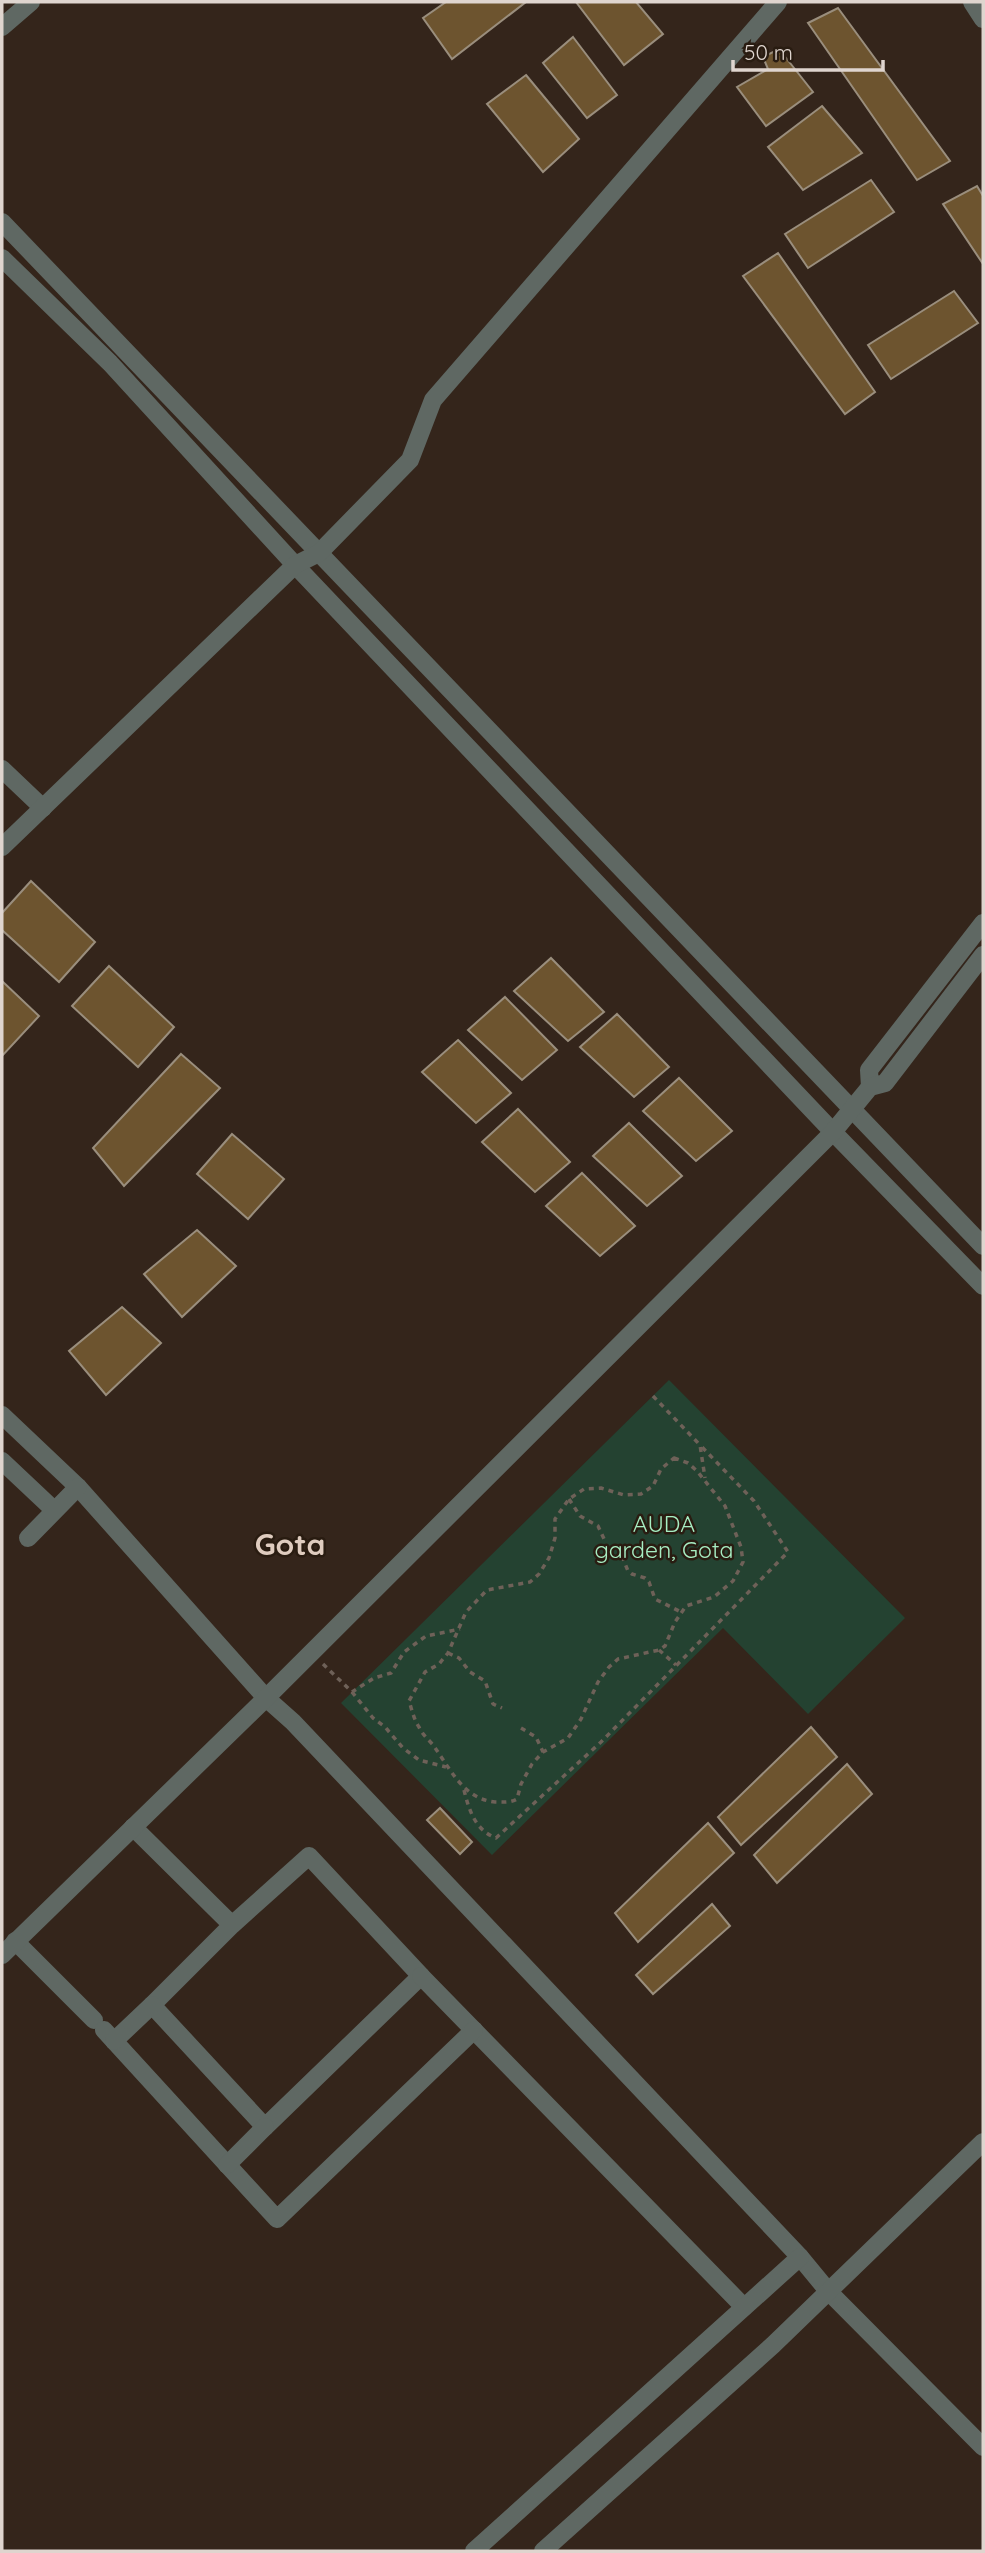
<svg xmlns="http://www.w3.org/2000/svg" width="985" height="2553" font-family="Quicksand,sans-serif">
<rect width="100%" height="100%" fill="#34251b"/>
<path fill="#244231" d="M669 1380 905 1618 808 1714 723 1628 492 1855 341 1703Z"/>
<g fill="#6d542f" stroke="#9a8e7d" stroke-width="2">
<path d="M446 2H526L452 59 423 18Z"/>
<path d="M576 2H636L663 34 624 65Z"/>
<path d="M838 8 950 161 917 180 808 23Z"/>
<path d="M573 37 617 95 587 118 543 63Z"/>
<path d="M779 49 813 92 766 126 737 87 768 69 763 57Z"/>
<path d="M526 75 579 139 543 172 487 104Z"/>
<path d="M822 106 862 153 803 190 768 147Z"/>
<path d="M871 180 894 212 808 268 785 234Z"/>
<path d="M977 186 983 196V264L943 204Z"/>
<path d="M778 253 875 392 845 414 743 276Z"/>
<path d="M954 291 978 323 891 379 868 345Z"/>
<path d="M31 881 95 942 59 982 2 930V913Z"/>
<path d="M551 958 604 1012 568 1041 514 991Z"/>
<path d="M109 966 174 1027 138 1067 72 1006Z"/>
<path d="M2 981 39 1016 2 1056Z"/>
<path d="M505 997 557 1050 522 1080 468 1030Z"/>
<path d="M617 1014 669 1067 634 1097 580 1047Z"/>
<path d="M458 1040 511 1093 476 1123 422 1072Z"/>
<path d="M181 1054 220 1088 124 1186 93 1148Z"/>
<path d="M679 1078 732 1131 696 1161 643 1111Z"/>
<path d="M518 1109 570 1162 535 1192 482 1142Z"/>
<path d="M629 1123 682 1176 647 1206 593 1156Z"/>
<path d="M232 1134 284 1179 248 1219 197 1174Z"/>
<path d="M582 1173 635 1226 600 1256 546 1206Z"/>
<path d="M197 1230 236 1266 182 1317 144 1274Z"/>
<path d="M122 1307 161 1343 106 1395 69 1351Z"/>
<path d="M811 1727 837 1757 741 1845 718 1817Z"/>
<path d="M847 1764 872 1794 777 1883 754 1855Z"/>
<path d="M440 1808 472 1842 460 1854 427 1820Z"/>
<path d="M708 1823 734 1853 638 1942 615 1913Z"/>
<path d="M712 1904 730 1926 653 1994 636 1975Z"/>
</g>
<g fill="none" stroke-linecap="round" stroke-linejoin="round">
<g stroke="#6e6158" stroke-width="3.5" stroke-dasharray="5 5" stroke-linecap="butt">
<path d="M653 1396 700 1445 705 1478"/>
<path d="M674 1458 688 1463 697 1471 725 1506 741 1547 743 1562 733 1581 714 1597 686 1606 675 1622 665 1646 659 1650 618 1659 609 1667 598 1682 581 1719 568 1738 543 1752 532 1764 521 1784 517 1799C510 1803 503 1802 495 1802 463 1799 450 1768 433 1745 428 1739 422 1734 419 1727 414 1720 412 1710 409 1701L425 1672 439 1664 448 1653 466 1612 487 1590 530 1582 539 1574 549 1558 555 1538V1519L569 1499 584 1489 601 1488 624 1495 641 1494 653 1486 661 1469Z"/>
<path d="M569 1499 580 1516 598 1526 604 1539"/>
<path d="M622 1556 628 1571 632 1574 645 1578 649 1582 655 1599 681 1612"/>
<path d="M659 1650 676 1665"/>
<path d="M448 1653 459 1658 470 1672 485 1681 493 1704 502 1708"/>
<path d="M323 1664 352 1692 374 1678 391 1673 404 1652 426 1636 460 1629"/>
<path d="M352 1692 373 1718 385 1727 403 1748 419 1760 446 1767"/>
<path d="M521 1728 536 1737 543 1752"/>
<path d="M464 1790C469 1810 475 1830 496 1838L601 1742 788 1552 754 1501 700 1445"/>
</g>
<g stroke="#5f6863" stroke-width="18">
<path d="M972 2 983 19"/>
<path d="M2 27 31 2"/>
<path d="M2 222 983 1246"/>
<path d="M2 258 110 363 295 565 833 1132 983 1286"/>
<path d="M2 769 43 808"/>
<path d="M2 847 295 565 319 553 410 460 433 400 778 2"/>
<path d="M870 1087 869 1070 983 923"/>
<path d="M2 1415 78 1487 266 1698 293 1722 800 2257 828 2291 983 2447"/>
<path d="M2 1461 54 1510"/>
<path d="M28 1538 78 1487"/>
<path d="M133 1827 232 1925 309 1856 421 1976 265 2127 152 2005 232 1925"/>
<path d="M15 1941 94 2020"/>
<path d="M2 1955 266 1698 833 1132 870 1087 885 1083 983 955"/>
<path d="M421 1976 744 2307"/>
<path d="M104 2030 277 2219 474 2030"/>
<path d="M114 2041 152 2005"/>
<path d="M227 2165 265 2127"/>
<path d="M474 2551 800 2257"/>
<path d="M543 2551 773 2345 983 2142"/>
</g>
</g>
<g text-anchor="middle" stroke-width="5" stroke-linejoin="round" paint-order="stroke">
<g font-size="23" fill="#a7eec3" stroke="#291c11">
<text x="664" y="1532">AUDA<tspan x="664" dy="26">garden, Gota</tspan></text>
</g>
<g font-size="30" font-weight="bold" fill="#dfccbf" stroke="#291c11">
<text x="290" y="1555">Gota</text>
</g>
</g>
<rect width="985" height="2553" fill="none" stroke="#dfd5cf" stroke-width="7"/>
<path d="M733 60v10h150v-10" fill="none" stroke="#dfd5cf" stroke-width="3.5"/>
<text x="744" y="60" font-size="21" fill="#dfd5cf" stroke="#291c11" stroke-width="5" paint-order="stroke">50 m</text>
</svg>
